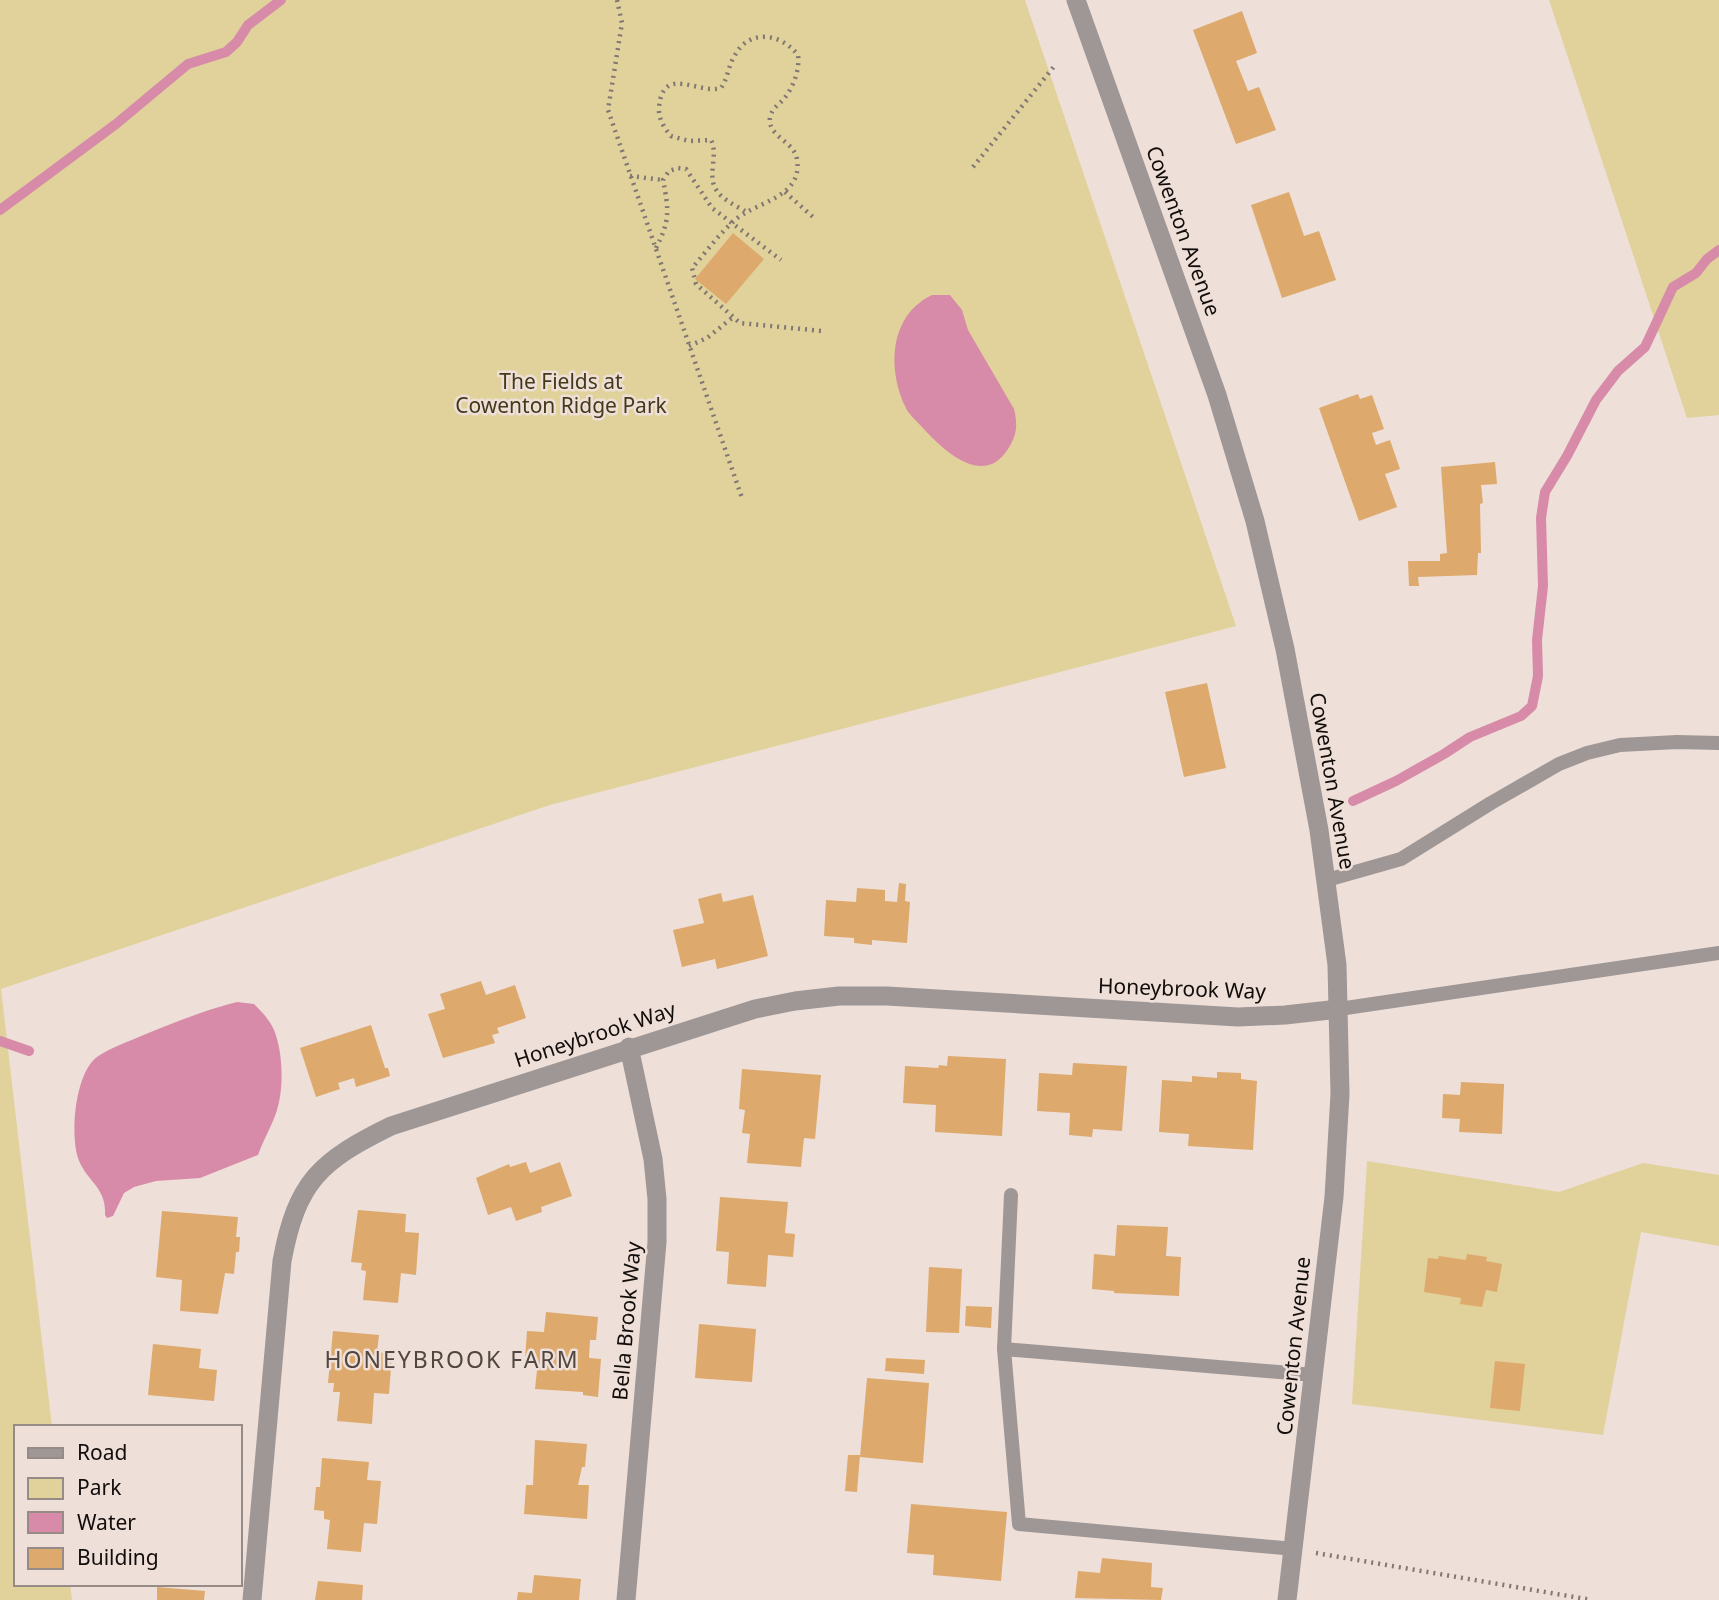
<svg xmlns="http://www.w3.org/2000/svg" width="1719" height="1600" font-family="'Noto Sans',sans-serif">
<rect width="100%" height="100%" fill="#eedfd8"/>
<g fill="#e1d29c">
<path d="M0 0H1025L1236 626 550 805 1 989 52 1427H16V1584H70L72 1600H0Z"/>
<path d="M1549 0H1719V415L1687 418Z"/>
<path d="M1367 1161 1559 1192 1643 1163 1719 1175V1246L1641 1232 1603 1435 1352 1404Z"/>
</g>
<g fill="#d78ba8">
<path d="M932 295H950L962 310 968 330 1014 409C1018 425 1017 435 1008 449 983 489 942 449 922 427 916 420 908 414 905 406 887 367 890 315 932 295Z"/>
<path d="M237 1002 254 1004C262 1012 269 1019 274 1030 283 1052 284 1087 277 1110 272 1126 263 1140 258 1155L200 1178 156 1181 134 1187 124 1193 113 1216 107 1218 105 1215C107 1187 85 1180 78 1158 70 1134 75 1073 97 1057 111 1047 130 1041 146 1034 176 1022 205 1010 237 1002Z"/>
</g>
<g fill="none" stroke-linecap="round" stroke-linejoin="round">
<g stroke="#d78ba8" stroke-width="10">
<path d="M0 210 116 124 188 64 226 52 237 42 248 25 281 0"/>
<path d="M1353 801 1396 781 1444 754 1470 737 1521 716 1532 706 1538 676 1537 640 1543 586 1541 518 1545 492 1567 456 1596 400 1618 371 1645 347 1673 287 1696 273 1707 259 1719 250"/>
<path d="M0 1041 29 1051"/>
</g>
</g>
<g fill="#dda96c">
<path d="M1242 11 1257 53 1236 61 1248 91 1259 87 1276 130 1236 144 1193 30Z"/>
<path d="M1289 192 1304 236 1319 231 1336 280 1282 298 1251 205Z"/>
<path d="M733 233 764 259 726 304 695 279Z"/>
<path d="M1358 394 1360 399 1372 395 1384 429 1372 433 1376 445 1390 440 1400 469 1385 474 1397 507 1359 521 1319 408Z"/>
<path d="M1495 462 1497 484 1481 485 1483 503 1480 504 1481 553H1478L1477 575 1418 577 1419 586H1409L1408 561H1440V554L1447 553 1441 467Z"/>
<path d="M1207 683 1226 768 1184 777 1165 692Z"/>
<path d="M899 883 906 884 905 901 910 902 907 943 872 940V945L854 943V938L824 936 826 900 856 902 857 888 885 890V901L897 902Z"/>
<path d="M721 893 723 902 753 895 768 956 717 969 715 959 682 967 673 930 704 923 698 899Z"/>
<path d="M481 981 486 995 515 985 526 1018 497 1028 499 1033 492 1035 495 1043 443 1058 428 1014 445 1009 440 994Z"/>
<path d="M371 1025 385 1068H388L390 1076 356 1087 354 1078 338 1083 340 1089 316 1097 300 1048Z"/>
<path d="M948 1056 1006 1059 1002 1136 935 1132 936 1105 903 1103 905 1066 938 1068 939 1065 947 1066Z"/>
<path d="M1073 1063 1127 1066 1122 1131 1093 1129 1092 1137 1069 1135 1070 1113 1037 1111 1039 1073 1072 1075Z"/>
<path d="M742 1069 821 1075 815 1139 804 1138 801 1167 747 1163 750 1134 742 1133 745 1110 739 1109Z"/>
<path d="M1217 1072 1241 1073V1079L1257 1081 1253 1150 1188 1146 1189 1134 1159 1132 1162 1080 1192 1082V1076L1217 1078Z"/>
<path d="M1461 1082 1504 1084 1502 1134 1459 1132 1460 1119 1442 1118 1443 1094 1460 1095Z"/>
<path d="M526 1162 530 1173 560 1162 572 1196 541 1207 542 1212 516 1221 511 1207 488 1215 476 1178 509 1164 510 1167Z"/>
<path d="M720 1197 788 1202 785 1233 795 1234 793 1257 768 1255 766 1287 727 1284 729 1252 716 1251Z"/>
<path d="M358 1210 406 1214 405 1232 419 1233 416 1275 401 1273 398 1303 363 1300 366 1271 361 1270 362 1263 351 1262Z"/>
<path d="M162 1211 238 1217 236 1237H240L239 1252H236L234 1274 225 1273 218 1314 180 1311 182 1280 156 1277Z"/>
<path d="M1117 1225 1168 1227 1166 1256 1181 1257 1179 1296 1114 1293V1291L1092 1289 1094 1254 1115 1256Z"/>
<path d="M1467 1254 1487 1257 1486 1261 1502 1264 1497 1292 1486 1290 1482 1307 1460 1304 1461 1298 1424 1292 1428 1258 1438 1259 1439 1256 1466 1260Z"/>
<path d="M929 1267 962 1269 959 1333 926 1332Z"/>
<path d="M966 1306 992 1307 991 1328 965 1326Z"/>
<path d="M546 1312 598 1317 596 1340H590L589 1358 601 1359 598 1397 583 1395V1392L535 1389 538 1361 525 1360 527 1331 544 1332Z"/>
<path d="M699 1324 756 1329 752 1382 695 1378Z"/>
<path d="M333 1331 379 1335 377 1352 392 1354 389 1394 374 1393 372 1424 337 1421 340 1392H333L334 1383H328Z"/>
<path d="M153 1344 201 1349 199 1368 217 1370 214 1401 148 1395Z"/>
<path d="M886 1358 925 1360 924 1374 885 1371Z"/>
<path d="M1495 1361 1525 1364 1520 1411 1490 1408Z"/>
<path d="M867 1378 929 1383 923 1463 860 1457Z"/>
<path d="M535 1440 587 1444 585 1467H582L578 1485H589L587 1519 524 1514 526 1485H533Z"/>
<path d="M848 1455H860L857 1492 845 1491Z"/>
<path d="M322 1458 369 1462 367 1480 381 1481 377 1524 364 1523 361 1552 327 1549 330 1520 324 1519V1511L314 1510 316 1487H320Z"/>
<path d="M911 1504 1007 1512 1001 1581 933 1575 934 1555 907 1553Z"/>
<path d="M1102 1558 1152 1563 1151 1587 1163 1588 1161 1600 1075 1598 1078 1571 1100 1573Z"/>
<path d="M534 1575 581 1579 579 1600H517L518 1592 532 1593Z"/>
<path d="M318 1581 363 1585 362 1600H315Z"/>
<path d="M157 1587 205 1591 204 1600H157Z"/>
</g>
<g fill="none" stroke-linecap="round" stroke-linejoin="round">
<g stroke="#817773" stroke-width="4.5" stroke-dasharray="2 5" stroke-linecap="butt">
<path d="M617 0 622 23 608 110 742 498"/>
<path d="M973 167 1056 64"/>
<path d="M630 176 663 180"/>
<path d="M785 192 814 218"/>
<path d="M745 211C736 206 722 199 717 191 706 176 719 156 711 140L689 141 671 136C664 128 658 118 659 107 663 64 699 95 721 88 728 78 728 67 734 57 748 28 781 33 798 55 800 70 793 88 783 100 778 105 772 109 770 117 767 137 795 141 797 160 803 198 755 202 735 220 719 234 706 252 692 268L696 284 740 323 822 331"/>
<path d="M656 248C670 221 669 210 663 180L669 171 678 168 686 169 712 208 781 260"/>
<path d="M689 346 707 338 732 318"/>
<path d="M1316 1553 1592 1600"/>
</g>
<g stroke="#9e9796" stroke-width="14">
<path d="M1327 880 1401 859 1491 803 1559 764 1587 753 1620 745 1677 742 1719 743"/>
<path d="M1339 1009 1719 953"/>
<path d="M1011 1195 1004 1349 1019 1524 1294 1549"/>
<path d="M1004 1349 1314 1375"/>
</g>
<g stroke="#9e9796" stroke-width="19">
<path d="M252 1600 282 1261C297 1181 320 1161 391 1126L755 1009 795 1001 839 996H887L1238 1017 1285 1015 1339 1009"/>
<path d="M626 1600 657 1242V1199L653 1159 629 1047"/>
</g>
<path stroke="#9e9796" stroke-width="19" d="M1076 0 1217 395 1255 521 1285 649 1319 830 1337 965 1340 1094 1334 1197 1287 1600"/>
</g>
<g text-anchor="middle" stroke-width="5" stroke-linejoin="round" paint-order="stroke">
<g font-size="21" fill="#120d0b" stroke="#eedfd8">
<text transform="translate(1183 231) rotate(70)" y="7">Cowenton Avenue</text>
<text transform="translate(1332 781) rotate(80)" y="7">Cowenton Avenue</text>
<text transform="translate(1182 989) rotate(2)" y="7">Honeybrook Way</text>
<text transform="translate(595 1035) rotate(-18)" y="7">Honeybrook Way</text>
<text transform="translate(627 1321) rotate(-85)" y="7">Bella Brook Way</text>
<text transform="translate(1294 1346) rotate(-84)" y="7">Cowenton Avenue</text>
</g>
<g font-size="21" fill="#433a19" stroke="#eedfd8">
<text x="561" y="389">The Fields at<tspan x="561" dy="24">Cowenton Ridge Park</tspan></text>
</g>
<g font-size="23" letter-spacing="2" fill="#524641" stroke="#eedfd8">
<text x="452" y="1368">HONEYBROOK FARM</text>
</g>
</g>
<rect x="14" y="1425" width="228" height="161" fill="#eedfd8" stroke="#968b86" stroke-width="2"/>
<rect x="28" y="1448" width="35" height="10" fill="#9e9796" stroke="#968b86" stroke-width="2"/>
<text x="77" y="1460" font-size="21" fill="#120d0b">Road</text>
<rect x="28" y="1478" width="35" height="21" fill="#e1d29c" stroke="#968b86" stroke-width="2"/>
<text x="77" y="1495" font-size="21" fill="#120d0b">Park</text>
<rect x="28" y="1512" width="35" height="21" fill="#d78ba8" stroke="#968b86" stroke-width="2"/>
<text x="77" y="1530" font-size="21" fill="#120d0b">Water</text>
<rect x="28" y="1548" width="35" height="21" fill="#dda96c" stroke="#968b86" stroke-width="2"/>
<text x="77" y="1565" font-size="21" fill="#120d0b">Building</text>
</svg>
